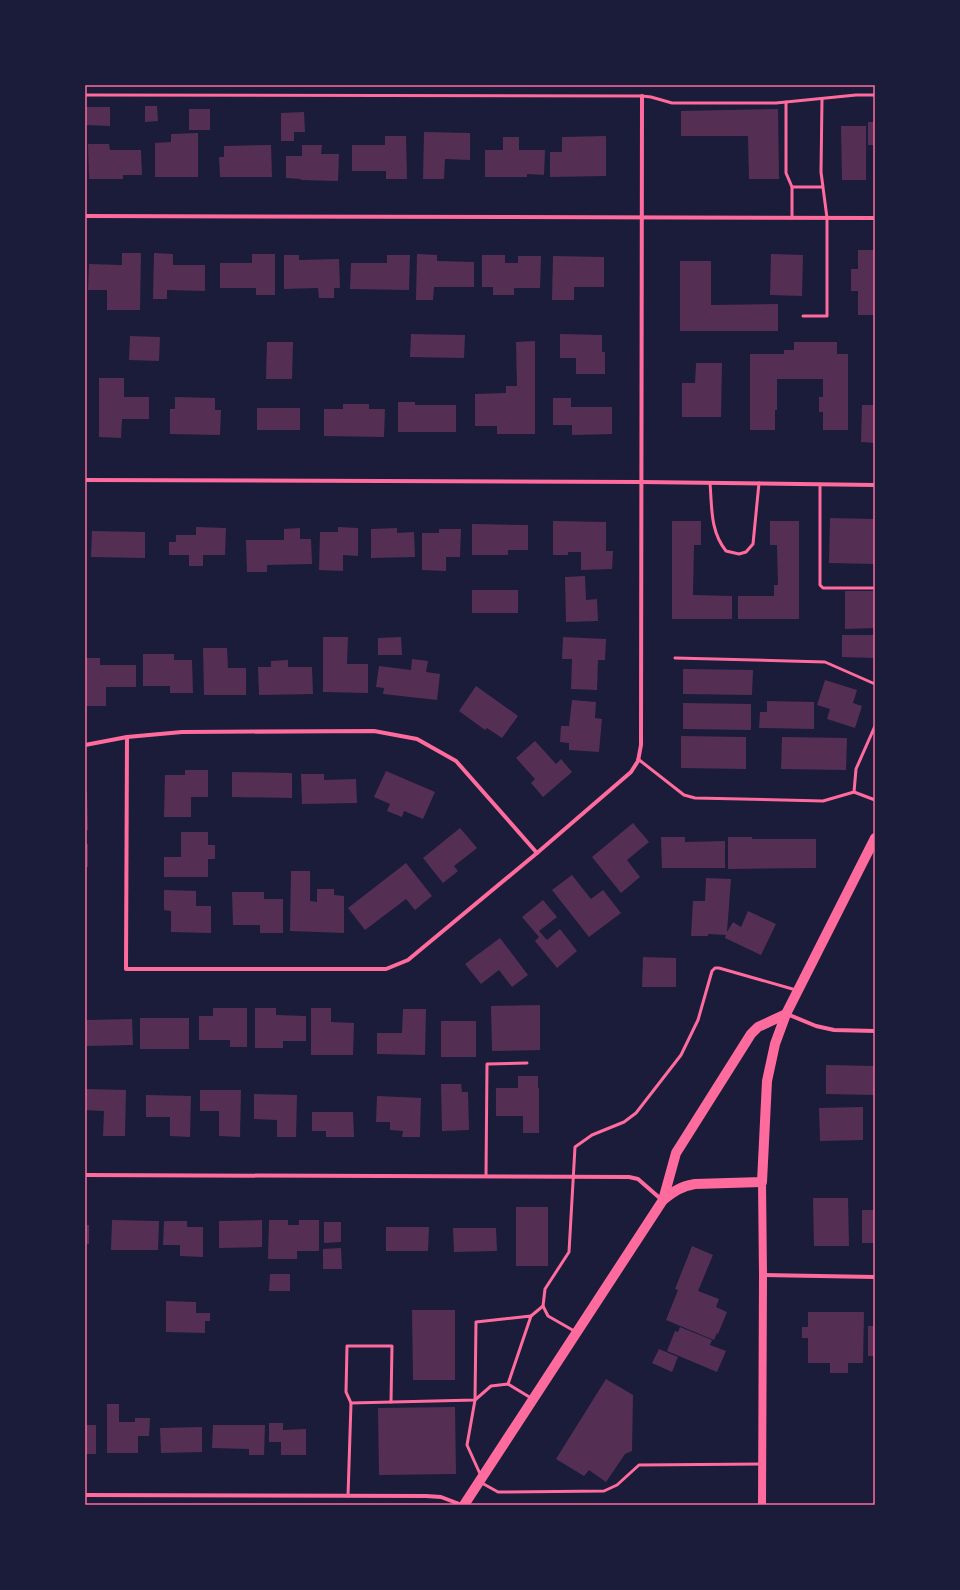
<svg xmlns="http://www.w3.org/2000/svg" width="960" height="1590" font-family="'PT Serif',serif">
<rect width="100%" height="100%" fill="#1b1b3a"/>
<g fill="#542f53">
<path d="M145 106H157L158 121 145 122Z"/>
<path d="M86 107H110V126L85 125Z"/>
<rect x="189" y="109" width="21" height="21"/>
<path d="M778 109 779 179H749L748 136H681V111Z"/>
<path d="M304 112 305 132H294V141H281V113Z"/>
<rect x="868" y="122" width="7" height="23"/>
<path d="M841 126H866V180H842Z"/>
<path d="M424 132 470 133V160L445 159 444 179H423Z"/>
<path d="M198 133V177H155V143L171 142V134Z"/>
<path d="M385 136H406L407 179H386V171H352V145H385Z"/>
<path d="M606 136V176L550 177V152H562V137Z"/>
<path d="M503 137H519V150H545L544 175 527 174V177H485V150H503Z"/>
<path d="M88 144H109L110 150H141L142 175H123V179H89Z"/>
<path d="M271 145 272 177H220L219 157H224V146Z"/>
<path d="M302 145H322L321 154H339L338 181 301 180V179L286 178V156H302Z"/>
<path d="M858 250H875V315H858V291H851V269H858Z"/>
<path d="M122 253H141L140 310H107V290H88L89 264 122 265Z"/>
<path d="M154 253 173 254V265H205V291L167 290V299H153Z"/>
<path d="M252 254H275V295H256V288H220V263H252Z"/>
<path d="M417 254 437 255V261L474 262V287H434L433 300H416Z"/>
<path d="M771 254 803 255 802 296 770 295Z"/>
<path d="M284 255H299V260L339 259 340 288H334V298H319L318 288 284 289Z"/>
<path d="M387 255H410L409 290 350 289 351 263H387Z"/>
<path d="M482 255H505V263H518V256H541L540 288H514V295H493V287H482Z"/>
<path d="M553 256 604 257V287H574V300H552Z"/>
<path d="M680 261H711V305L778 304V331H680Z"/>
<path d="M411 334 465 335 464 358 410 357Z"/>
<path d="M560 334 602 335V352H605V374H576V358H560Z"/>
<path d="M130 336 160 337 159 361 129 360Z"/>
<path d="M535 341V434H497V426H475V394L506 393V386H517L516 342Z"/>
<path d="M267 342H293L292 379H266Z"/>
<path d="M794 342H837V354H848V430H823V412H819V397H823V379H777V410H775V430H750V354H784V350H794Z"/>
<path d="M696 363H722L721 417H682V383H695Z"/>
<path d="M99 378H124V397H149V419H122L121 438 99 437Z"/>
<path d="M175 397 215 398V410H221L220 435 170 434V409H175Z"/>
<path d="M553 398H571V407H612V434L572 435V425H553Z"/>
<path d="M398 402H415V405H456V432H398Z"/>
<path d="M343 404H369V409H385L384 437 324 436V409H343Z"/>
<path d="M862 405H875V443L861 442Z"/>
<rect x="257" y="408" width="43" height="22"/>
<path d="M830 518 875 519V564L829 563Z"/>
<path d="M553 521 606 522V551H613L612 569 581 570V552H568V555H553Z"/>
<path d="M672 521H701V545H694L693 595 732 596V619H672Z"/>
<path d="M770 521H799V619H738V596H774V585H778L777 545H770Z"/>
<path d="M472 524 528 525V550H508V555H472Z"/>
<path d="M196 527 226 528 225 555H203V566H189V555H169V542H176V535H196Z"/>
<path d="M338 527 358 528V556L343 555V571L319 570 320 532H338Z"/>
<path d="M300 528V539H311L312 564 267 565V572H247L246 540H284V529Z"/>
<path d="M397 528V533L414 532 415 557 371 558V529Z"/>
<path d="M439 529H461L460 557H446V571L422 570V533H439Z"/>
<path d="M92 531 145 532V558L91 557Z"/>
<path d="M585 576 586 600 597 599 598 621 566 622 565 577Z"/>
<rect x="472" y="590" width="46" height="23"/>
<path d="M845 591H875V628L845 629Z"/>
<path d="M842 635H875V658L842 657Z"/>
<path d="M323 637H348L347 664H368V693L323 692Z"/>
<path d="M401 637 402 655H378V638Z"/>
<path d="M563 637 606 639 605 660H598L597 690 571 689 572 659H562Z"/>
<path d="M203 648H227L228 668H246V695H204Z"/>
<path d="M143 654H174V660H192L193 693H170V686H143Z"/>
<path d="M85 658H100V665H136V687H106V706H85Z"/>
<path d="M412 659 428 661 426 672 440 674 437 700 383 694 384 688 376 687 379 666 411 670Z"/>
<path d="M288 660V667H312L313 694 259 695 258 667H271V661Z"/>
<path d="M683 669 753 670 752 695 683 694Z"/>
<path d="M825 680 857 690 853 703 862 706 855 728 827 719 830 709 817 705Z"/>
<path d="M476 686 518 716 502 738 487 728 485 730 459 711Z"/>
<path d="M572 700 596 702 595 718 602 719 599 752 569 750V743L560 742 561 726H569Z"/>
<path d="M767 701 814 702V729L759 728 760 712H767Z"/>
<path d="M683 703 751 704V730L683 729Z"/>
<path d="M681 736 746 737V769L681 768Z"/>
<path d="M782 737 847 738 846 770 781 769Z"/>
<path d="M535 741 556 764 561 759 572 772 543 797 531 783 535 779 516 758Z"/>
<path d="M185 770H208V797H191V817H164L165 775H185Z"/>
<path d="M386 771 435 792 423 819 404 811 402 817 387 811 390 804 374 797Z"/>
<path d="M232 772 292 773V798L232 797Z"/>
<path d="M301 774H324V780L356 779 357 803 302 804Z"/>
<path d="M85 792H87L88 830H85Z"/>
<path d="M633 823 649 842 627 860 640 877 621 893 592 857Z"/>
<path d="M460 828 477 848 454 866 458 871 443 883 423 858Z"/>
<path d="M181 832H208V845H215V859H208V877H164V857H181Z"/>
<path d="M661 837H685V842L725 841V868H662Z"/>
<path d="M728 837H752V839H816V868L728 869Z"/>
<rect x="85" y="844" width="3" height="23"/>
<path d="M406 863 432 896 415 910 406 899 365 930 348 908Z"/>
<path d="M291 871H310V901L317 902V889H334V895L344 896V933L290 931Z"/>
<path d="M572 875 591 899 603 890 621 913 589 937 552 890Z"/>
<path d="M706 878 731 879 727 932 733 922 741 927 748 911 776 924 761 955 725 938 726 935 708 934V936H691L693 901H705Z"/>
<path d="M164 890 196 891V906H211V933L171 932V911L164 910Z"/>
<path d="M232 892H264V899H283V933H260V925H233Z"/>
<path d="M543 900 557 917 539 931 547 940 560 929 577 951 557 968 535 941 539 937 522 917Z"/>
<path d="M500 938 528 975 512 987 499 970 481 984 465 964Z"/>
<path d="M643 957 676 958V987H642Z"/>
<path d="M540 1005V1050L492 1051 491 1006Z"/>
<path d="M213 1008H247V1047H230V1040H199V1016H213Z"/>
<path d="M255 1008H276V1015L306 1016V1041H283V1048H255Z"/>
<path d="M311 1008H331V1022L354 1023 353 1055H311Z"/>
<path d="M403 1009H426L425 1055 377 1054V1033H402Z"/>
<rect x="140" y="1018" width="49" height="31"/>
<path d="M132 1019 133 1045 87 1046 86 1020Z"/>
<rect x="441" y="1021" width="35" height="36"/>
<path d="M826 1065 875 1066V1095L826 1094Z"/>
<path d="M518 1076H538V1088H539V1133H523V1116H496V1088H518Z"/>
<path d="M441 1084H461L462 1092H468L469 1130 442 1131Z"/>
<path d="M85 1089 126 1090 125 1136H103L104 1111 85 1110Z"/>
<path d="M200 1090H241L240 1137 219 1136V1111H200Z"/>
<path d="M254 1094 297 1095 296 1137H277V1120L254 1119Z"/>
<path d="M146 1095 191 1096 190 1137 170 1136V1117H146Z"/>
<path d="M377 1096 421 1098 420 1137H402L403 1131 390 1130V1122H376Z"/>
<path d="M863 1107V1140L820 1141 819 1108Z"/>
<path d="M312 1112H353L354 1137H326V1131H312Z"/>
<path d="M813 1198H848L849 1246H814Z"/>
<rect x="516" y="1207" width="32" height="59"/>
<rect x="862" y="1210" width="13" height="33"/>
<path d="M112 1220 159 1221 158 1250H111Z"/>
<path d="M262 1220V1247L219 1248V1221Z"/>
<path d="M269 1220H288V1225H299V1220H319V1251H297V1259H268Z"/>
<path d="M164 1221H187V1227H203V1257L180 1256V1245H163Z"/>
<path d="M324 1222H341V1242L324 1243Z"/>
<rect x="85" y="1225" width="4" height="19"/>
<path d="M386 1227H429L428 1251H386Z"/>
<path d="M453 1228H496L497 1251 454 1252Z"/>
<path d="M692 1246 713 1255 698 1291 719 1299 716 1307 727 1312 718 1334 717 1333 714 1340 666 1320 678 1290 675 1289Z"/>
<path d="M341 1248 342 1269H323V1249Z"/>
<path d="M270 1274H290V1291H269Z"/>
<path d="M166 1301 196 1302V1313H210V1321H205V1333L166 1332Z"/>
<path d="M412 1310H455V1380H413Z"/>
<path d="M808 1312H864L863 1363H848V1373H830V1363H808V1338H802V1327H808Z"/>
<rect x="868" y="1326" width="7" height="30"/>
<path d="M680 1327 712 1340 710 1345 726 1351 717 1372 667 1351 675 1331 678 1332Z"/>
<path d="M659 1349 678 1357 672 1372 652 1363Z"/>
<path d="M606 1379 633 1395 632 1451 625 1454 606 1482 589 1470 584 1476 556 1459Z"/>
<path d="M107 1404H119V1422H135V1418H150L149 1436H138V1453H107Z"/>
<path d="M455 1407 456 1474 379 1475 378 1408Z"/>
<path d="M269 1423H283V1430L306 1429V1455H281V1442H269Z"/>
<rect x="85" y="1425" width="11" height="29"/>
<path d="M213 1425H265L264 1455H249V1449L212 1448Z"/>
<path d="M202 1427V1452L161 1453 160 1428Z"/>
</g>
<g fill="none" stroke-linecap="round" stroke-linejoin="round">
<g stroke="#ff6b9d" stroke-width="3">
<path d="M85 95 642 96 651 97 672 103H776L856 95H875"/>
<path d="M786 102V173L792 187"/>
<path d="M792 218V187H822"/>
<path d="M803 316H827V218L821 172 822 99"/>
<path d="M710 483C712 507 710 531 726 551L739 554 746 552 753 544 759 483"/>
<path d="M820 484V585L823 588H875"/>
<path d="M675 658 825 662 875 684"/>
<path d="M638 759 684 795 695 798 823 801 854 792 875 800"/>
<path d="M854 792 856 769 875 726"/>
<path d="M486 1176 487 1064 527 1063"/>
<path d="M531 1316 543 1306"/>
<path d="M576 1332 548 1316 543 1306 545 1289 569 1252 575 1147 592 1135 624 1122 636 1113 681 1055 698 1020 712 971 715 968H719L796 990"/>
<path d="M351 1403 346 1392 347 1346H392L391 1402"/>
<path d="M481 1476 467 1445 475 1400 491 1386 508 1384 531 1398"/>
<path d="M480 1482 498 1492 604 1491 617 1485 639 1465 762 1464"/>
<path d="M348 1496 351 1403 475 1400 476 1322 531 1316 508 1384"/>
</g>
<g stroke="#ff6b9d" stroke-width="4">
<path d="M85 216 875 218"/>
<path d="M85 480 641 482 875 485"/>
<path d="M127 737 126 969H386L408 960 537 853 631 772 638 761 641 745 642 96"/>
<path d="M85 745 127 737 182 732 374 731 417 739 456 761 537 853"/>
<path d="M787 1014 816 1026 834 1030 875 1031"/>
<path d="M85 1175 629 1177 638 1179 662 1200"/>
<path d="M763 1275 875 1277"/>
<path d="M85 1495 426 1496 441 1497 462 1505"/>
</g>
<path stroke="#ff6b9d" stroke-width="8" d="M762 1505 763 1275 762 1182"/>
<g stroke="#ff6b9d" stroke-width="10">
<path d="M663 1200C673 1192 681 1186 695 1184L762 1182 767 1081 775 1044 786 1014 875 838"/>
<path d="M464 1505 663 1200 676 1153 751 1034 758 1027 786 1014"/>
</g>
</g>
<rect width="960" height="1590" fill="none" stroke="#1b1b3a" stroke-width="172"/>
<rect x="86" y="86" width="788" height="1418" fill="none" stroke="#ff6b9d" stroke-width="1.5"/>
</svg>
